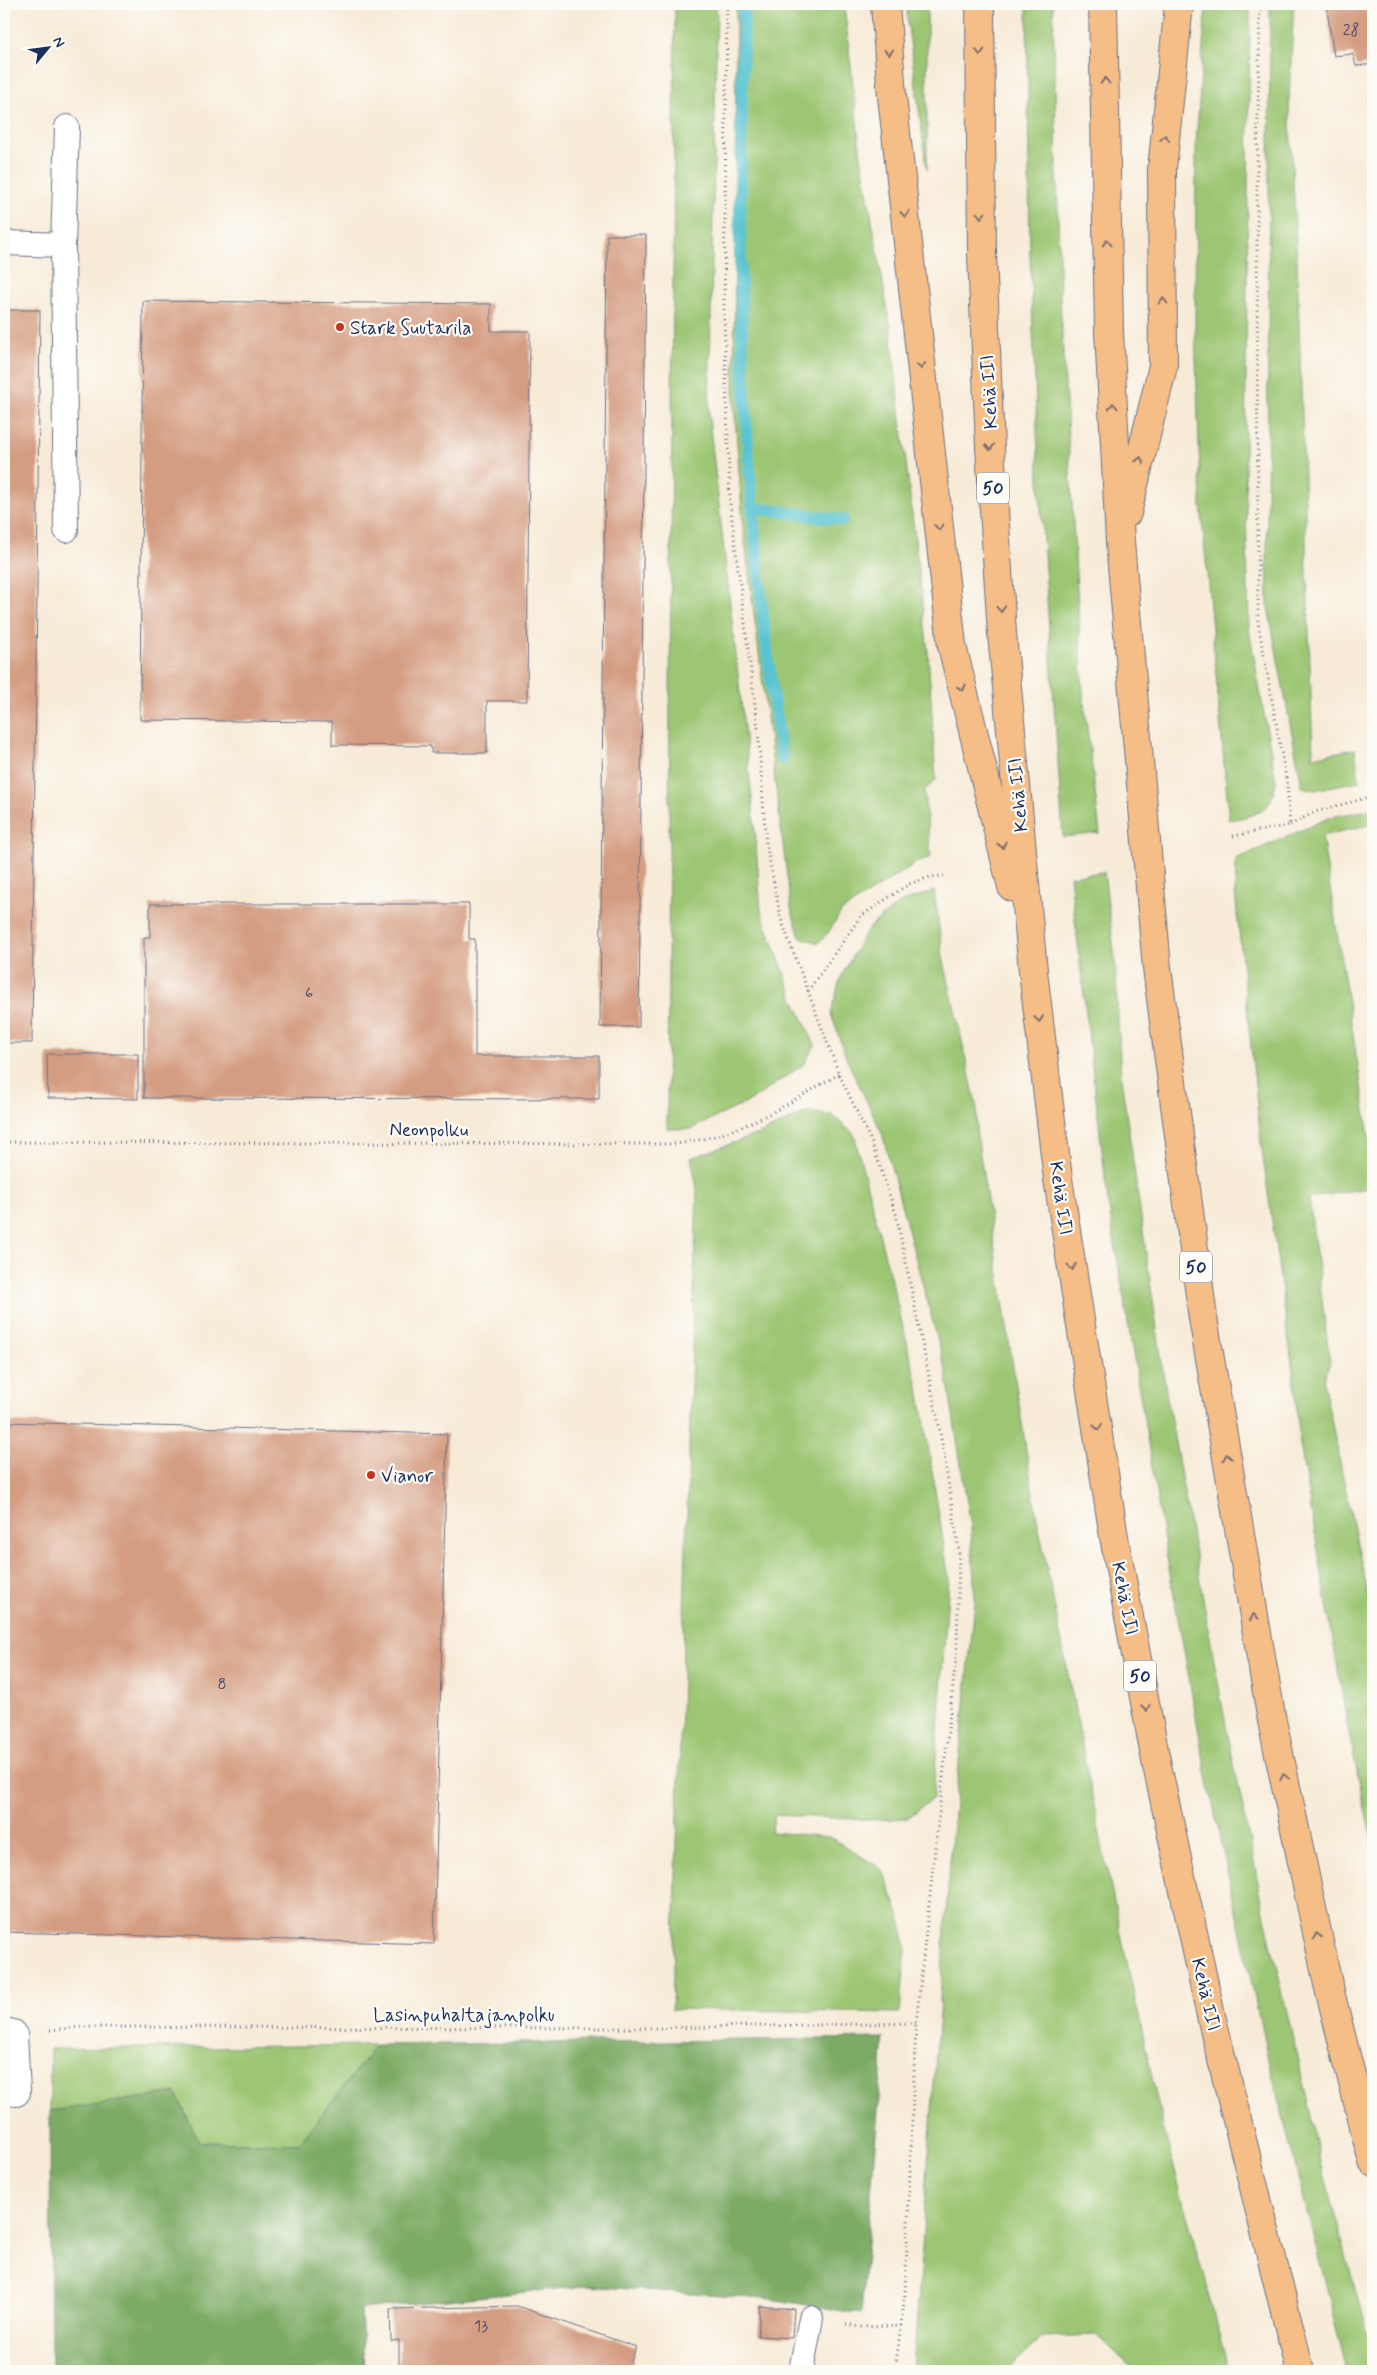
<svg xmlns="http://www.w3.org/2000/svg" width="1377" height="2375" font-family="Mynerve,sans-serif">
<rect width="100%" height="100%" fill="#fdfcf7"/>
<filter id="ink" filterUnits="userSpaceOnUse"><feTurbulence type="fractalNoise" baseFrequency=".02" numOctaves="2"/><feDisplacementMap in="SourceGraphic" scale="10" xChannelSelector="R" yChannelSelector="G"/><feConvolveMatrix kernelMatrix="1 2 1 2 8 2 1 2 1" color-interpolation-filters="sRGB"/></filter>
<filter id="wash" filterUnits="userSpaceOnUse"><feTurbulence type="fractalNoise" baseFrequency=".0096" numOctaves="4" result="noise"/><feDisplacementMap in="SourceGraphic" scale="20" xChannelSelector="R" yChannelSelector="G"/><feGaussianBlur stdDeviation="1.12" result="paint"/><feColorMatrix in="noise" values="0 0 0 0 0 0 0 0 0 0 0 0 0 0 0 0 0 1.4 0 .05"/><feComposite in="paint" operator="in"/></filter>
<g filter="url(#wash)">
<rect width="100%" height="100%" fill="#f7ebd8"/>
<g fill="#9cc673" stroke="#5c7a68">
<path d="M675 4H717L709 417 753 807 761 911 795 1002 815 1045 804 1064 752 1100 691 1129H667V1117Z"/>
<path d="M736 4H844L861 157 890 324 928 652 936 780 924 791 931 857 917 862 842 911 828 933 818 943 800 937 791 908 743 526 734 402Z"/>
<path d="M906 4H927V170L908 26Z"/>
<path d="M1027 4H1053L1060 298 1083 693 1100 833 1063 837 1039 479 1030 257Z"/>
<path d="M1206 4H1250L1245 466 1249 629 1276 781C1271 813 1258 815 1229 820L1201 505 1195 329 1196 144Z"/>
<path d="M1270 4H1294L1289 100 1297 262 1313 757 1355 749 1359 781 1314 790 1302 787 1268 607 1267 544Z"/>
<path d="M1373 809V824L1322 836 1373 1162V1187L1309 1198 1330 1363 1323 1381 1373 1619V1846L1348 1729 1300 1444 1293 1370 1261 1143 1235 892 1236 859 1331 817Z"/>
<path d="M1104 872 1115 959 1121 1078 1132 1154 1166 1392 1222 1705 1265 1917 1325 2178 1373 2356V2371H1348L1268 2059 1206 1772 1165 1546 1108 1202 1070 876Z"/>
<path d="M934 891 943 957 977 1108 976 1129 1036 1513 1104 1856 1163 2127 1229 2371H1133L1132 2368 1097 2335 1043 2337 1006 2371H913L952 1834 975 1602 971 1528 946 1371 882 1133 847 1060 831 1014 840 979 863 936 874 923 901 902Z"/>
<path d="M807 1112 832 1115 854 1134 920 1394 949 1579 933 1798 908 1818 875 1820 775 1815 771 1832 830 1837 883 1870 902 1923 906 1950 900 2013 672 2009 697 1188 691 1158 764 1132Z"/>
<path d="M376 2045 299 2144 199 2142 176 2093 50 2111V2049Z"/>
</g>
<path fill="#7dab65" stroke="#4c6d62" d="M884 2038 861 2314 765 2298 585 2286 361 2309 364 2371H51L50 2111 176 2093 199 2142 299 2144 376 2045Z"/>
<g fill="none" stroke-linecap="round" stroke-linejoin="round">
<g stroke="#59c4d2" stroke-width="12">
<path d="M744 4C741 134 737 265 745 396 751 516 764 639 782 759"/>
<path d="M754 508 843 520"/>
</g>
</g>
<g id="blocks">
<g fill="#d49c81">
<path d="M1326 4H1373V64L1356 66 1353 54 1334 56Z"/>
<path d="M607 235H646L639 1027H600Z"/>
<path d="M143 301 491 304V331H530L527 701H487V753H431V746L332 745V722L140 720Z"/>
<path d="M4 310H40L32 1043H4Z"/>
<path d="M150 904H469V939H475V1056H599V1099L144 1098V937H150Z"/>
<path d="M47 1054H138V1099L48 1098Z"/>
<path d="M4 1422 447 1434 434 1944 4 1932Z"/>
<path d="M517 2306 636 2347 628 2371H399V2340L391 2341 390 2309Z"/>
<path d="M760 2306 794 2309 792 2338 758 2336Z"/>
</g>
</g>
</g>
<g filter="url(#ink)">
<use href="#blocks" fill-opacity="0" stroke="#687189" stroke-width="1"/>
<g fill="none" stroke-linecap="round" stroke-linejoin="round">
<g stroke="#687189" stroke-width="26">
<g id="service">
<path d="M4 243 63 245"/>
<path d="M66 530 63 245 67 127"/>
<path d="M801 2371 811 2318"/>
</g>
</g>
<g stroke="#687189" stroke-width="30">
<path id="minor" d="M4 2032 13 2034 16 2092"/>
</g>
<g stroke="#687189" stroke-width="30">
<g id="trunk">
<path d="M885 4 892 96 952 646 1012 887"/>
<path d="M980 4 982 254 990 448 1002 633 1033 971 1058 1179 1114 1537 1156 1761 1211 2016 1300 2371"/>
<path d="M1103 4 1109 331 1120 542 1157 968 1203 1318 1272 1721 1328 1984 1373 2162"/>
<path d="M1127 513 1163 366 1162 169 1179 4"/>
</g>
</g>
<g stroke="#687189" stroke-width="3" stroke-dasharray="1 4" stroke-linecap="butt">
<path d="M727 4 724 315 730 503 758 729 766 843 781 919 839 1074 871 1141 896 1214 940 1431 959 1550 957 1649 916 2023 905 2294 895 2371"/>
<path d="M1290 825 1315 812 1373 796"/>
<path d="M1233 836 1290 825 1287 784 1258 622 1257 173 1260 4"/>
<path d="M808 991 861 916 909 884 930 877 944 876"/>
<path d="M4 1142 674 1144C738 1137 784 1106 839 1074"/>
<path d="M50 2030 81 2027 655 2028 916 2023"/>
<path d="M846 2324 860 2327 901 2326"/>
</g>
<use href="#service" stroke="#fff" stroke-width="24"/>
<use href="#minor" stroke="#fff" stroke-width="28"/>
<use href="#trunk" stroke="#f6be87" stroke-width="28"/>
</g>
<defs><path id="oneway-chevron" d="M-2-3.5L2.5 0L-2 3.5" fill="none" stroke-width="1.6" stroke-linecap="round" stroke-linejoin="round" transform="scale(1.25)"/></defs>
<g stroke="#7e6f70">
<use href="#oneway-chevron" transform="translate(889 52) rotate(86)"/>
<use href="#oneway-chevron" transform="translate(980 52) rotate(90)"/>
<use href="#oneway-chevron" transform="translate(1105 81) rotate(-91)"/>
<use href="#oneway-chevron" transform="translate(1165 138) rotate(-84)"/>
<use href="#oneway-chevron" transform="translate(905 214) rotate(84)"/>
<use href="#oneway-chevron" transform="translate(981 215) rotate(90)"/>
<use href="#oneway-chevron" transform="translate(1107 243) rotate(-91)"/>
<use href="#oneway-chevron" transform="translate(1163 301) rotate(-90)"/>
<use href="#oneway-chevron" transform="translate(921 366) rotate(84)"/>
<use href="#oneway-chevron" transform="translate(1113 406) rotate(-93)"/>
<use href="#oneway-chevron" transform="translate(990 447) rotate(87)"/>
<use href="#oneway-chevron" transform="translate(1140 460) rotate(-76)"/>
<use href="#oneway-chevron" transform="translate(939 527) rotate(84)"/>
<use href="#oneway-chevron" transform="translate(1001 609) rotate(86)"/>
<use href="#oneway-chevron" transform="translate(962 688) rotate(76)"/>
<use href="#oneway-chevron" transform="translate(1002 845) rotate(76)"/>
<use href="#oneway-chevron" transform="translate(1039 1019) rotate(83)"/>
<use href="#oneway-chevron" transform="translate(1072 1267) rotate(81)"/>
<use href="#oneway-chevron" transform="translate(1098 1427) rotate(81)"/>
<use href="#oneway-chevron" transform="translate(1227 1457) rotate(-100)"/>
<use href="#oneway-chevron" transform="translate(1254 1617) rotate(-100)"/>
<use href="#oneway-chevron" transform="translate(1146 1708) rotate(79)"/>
<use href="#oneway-chevron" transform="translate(1284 1777) rotate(-102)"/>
<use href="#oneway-chevron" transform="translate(1317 1936) rotate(-102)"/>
</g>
</g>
<g fill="#c8321e" stroke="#fdfcf7" stroke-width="2">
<circle cx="340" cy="327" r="5"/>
<circle cx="371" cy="1475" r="5"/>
</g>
<g text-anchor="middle" stroke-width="4.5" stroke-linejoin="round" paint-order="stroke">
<g font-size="16" fill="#494a67">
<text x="1351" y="35">28</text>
<text x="309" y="998">6</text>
<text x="222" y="1689">8</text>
<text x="481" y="2331">13</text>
</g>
<g fill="#fdfcf7" stroke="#5f6c8c" stroke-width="1">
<rect x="977" y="472.5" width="32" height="31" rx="4"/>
<rect x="1180" y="1251.5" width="32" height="31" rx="4"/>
<rect x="1124" y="1660.5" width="32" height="31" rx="4"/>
</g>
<g font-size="18" font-weight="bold" fill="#1b2f5e">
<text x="993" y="494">50</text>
<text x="1196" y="1273">50</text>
<text x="1140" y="1682">50</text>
</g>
<g font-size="19" fill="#1b2f5e" stroke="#fdfcf7" text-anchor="start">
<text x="350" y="334">Stark Suutarila</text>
<text x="381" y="1482">Vianor</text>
</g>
<g font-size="19" fill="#1b2f5e" stroke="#fdfcf7">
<text transform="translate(988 392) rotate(-93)" y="7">Kehä III</text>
<text transform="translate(1017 795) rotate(-95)" y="7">Kehä III</text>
<text x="429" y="1136">Neonpolku</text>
<text transform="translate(1062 1198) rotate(82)" y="7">Kehä III</text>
<text transform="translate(1126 1598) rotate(79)" y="7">Kehä III</text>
<text transform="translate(1207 1994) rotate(77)" y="7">Kehä III</text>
<text x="464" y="2021">Lasinpuhaltajanpolku</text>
</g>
</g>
<rect width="1377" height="2375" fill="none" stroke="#fdfcf7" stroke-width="20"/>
<g transform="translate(48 48) rotate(61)" stroke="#fdfcf7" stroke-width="4" paint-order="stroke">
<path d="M0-4L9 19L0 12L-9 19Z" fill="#1b2f5e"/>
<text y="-8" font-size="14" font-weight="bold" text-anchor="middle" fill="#1b2f5e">N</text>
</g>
</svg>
